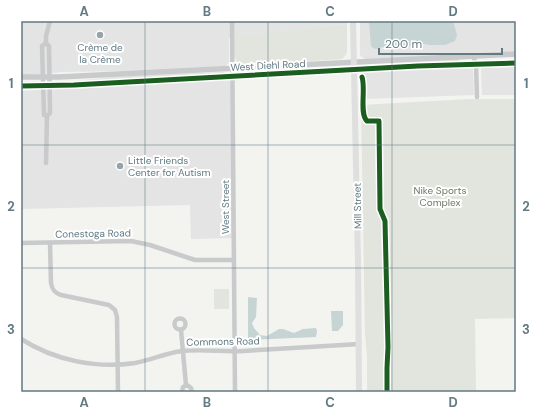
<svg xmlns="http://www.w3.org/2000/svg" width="537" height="413" font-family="'DM Sans',sans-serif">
<rect width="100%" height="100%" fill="#f3f3f0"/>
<g fill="#e3e4e3">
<path d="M21 21H347V24L229 38V62L226 66 121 71 63 72 30 75H21Z"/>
<path d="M360 21H516V52L365 59 362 57 360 55Z"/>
<path d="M516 65V95H482L481 67Z"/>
<path d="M473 66 474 95 362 99 361 72Z"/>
<path d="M234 79V238L191 239 190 205 21 209V91Z"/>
</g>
<g fill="#e2e5dd">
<path d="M347 24V52L346 55 342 59 241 66C232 60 234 47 234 37Z"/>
<path d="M459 59V62L365 67V66C397 64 427 60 459 59Z"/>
<path d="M224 72V73L138 80 59 83 121 76Z"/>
<path d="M469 99H516V318L475 319 476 392H367V357L365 333 361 105Z"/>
<rect x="214" y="289" width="15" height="20"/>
</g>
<g fill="#c7d4d4">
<path d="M369 21H453L457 35 455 41 445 45H430L420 43 406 47 391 45 375 49 371 46Z"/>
<path d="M248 297 257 298 256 317 252 323 254 328 260 335 267 336 279 329H283L294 333 303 329 316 328 317 331 316 337 248 340Z"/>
<path d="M331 311H343V325L338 331H332Z"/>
</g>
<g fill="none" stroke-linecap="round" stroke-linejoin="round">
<g stroke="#c8cacb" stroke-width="4.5">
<path d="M232 21 235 392"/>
<path d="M46 43 42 46 44 115 47 116 46 163"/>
<path d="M473 56 476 64 477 97"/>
<path d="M47 116 50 113 49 46 46 43V36L50 21"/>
<path d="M21 243 131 241 150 245 195 260H234"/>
<path d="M50 243 51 283C52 290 55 293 61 295L109 305 115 310 117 317 118 392"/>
<circle cx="180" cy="324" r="5.5"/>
<path d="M181 330 186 385"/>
<path d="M21 339C54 360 96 369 135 363 151 360 166 353 182 351 202 349 223 352 243 351 282 349 320 346 359 344"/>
<path d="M182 392 183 387 187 385 191 388 192 392"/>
</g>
<g stroke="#c8cacb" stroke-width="5.5">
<path d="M21 77H59L198 70 516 54"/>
<path d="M21 86 74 85 418 66 516 63"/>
</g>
<path stroke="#dedfde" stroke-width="6" d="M353 21 358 262 359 392"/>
<g stroke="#fff" stroke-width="8">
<g id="cycleway">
<path d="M362 77C366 89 359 114 367 121H379L380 209 385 221 388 347 387 368V392"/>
<path d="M21 86 74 85 418 66 516 63"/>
</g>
</g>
<use href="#cycleway" stroke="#1b5e20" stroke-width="5"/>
</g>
<path fill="none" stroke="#617a83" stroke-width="1" stroke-opacity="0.55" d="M145 21V392M268 21V392M392 21V392M21 145H516M21 268H516"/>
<g fill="#94a4a9" stroke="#fff" stroke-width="1.5">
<circle cx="100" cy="35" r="4"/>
<circle cx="120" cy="166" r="4"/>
</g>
<g text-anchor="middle" stroke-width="4" stroke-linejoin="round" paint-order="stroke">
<g font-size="10" fill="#617a83" stroke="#fff">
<text x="100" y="51">Crème de<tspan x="100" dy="12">la Crème</tspan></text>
<text x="128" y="164" text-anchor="start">Little Friends<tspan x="128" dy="12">Center for Autism</tspan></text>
</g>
<g font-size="10" fill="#617a83" stroke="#fff">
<text transform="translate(268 65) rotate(-3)" y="4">West Diehl Road</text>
<text transform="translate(357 206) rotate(-91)" y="4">Mill Street</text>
<text transform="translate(225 207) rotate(-90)" y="4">West Street</text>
<text transform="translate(93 233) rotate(-1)" y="4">Conestoga Road</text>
<text transform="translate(223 341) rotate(-1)" y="4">Commons Road</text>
</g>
<g font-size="10" fill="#6a7a60" stroke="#fff">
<text x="440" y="194">Nike Sports<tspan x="440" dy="12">Complex</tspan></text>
</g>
</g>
<rect width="537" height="413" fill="none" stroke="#ffffff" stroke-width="44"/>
<path d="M379 48v6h123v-6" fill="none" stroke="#617a83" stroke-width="2"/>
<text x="385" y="48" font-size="12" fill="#617a83" stroke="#ffffff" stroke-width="3" paint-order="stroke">200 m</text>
<rect x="22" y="22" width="493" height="369" fill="none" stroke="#617a83" stroke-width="1.5"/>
<g font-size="13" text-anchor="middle" font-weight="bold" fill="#617a83">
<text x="84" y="16">A</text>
<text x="207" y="16">B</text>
<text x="330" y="16">C</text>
<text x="453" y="16">D</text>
<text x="11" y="88">1</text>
<text x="526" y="88">1</text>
<text x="11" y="211">2</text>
<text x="526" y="211">2</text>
<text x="11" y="334">3</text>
<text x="526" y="334">3</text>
<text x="84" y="407">A</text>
<text x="207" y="407">B</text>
<text x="330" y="407">C</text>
<text x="453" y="407">D</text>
</g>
</svg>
